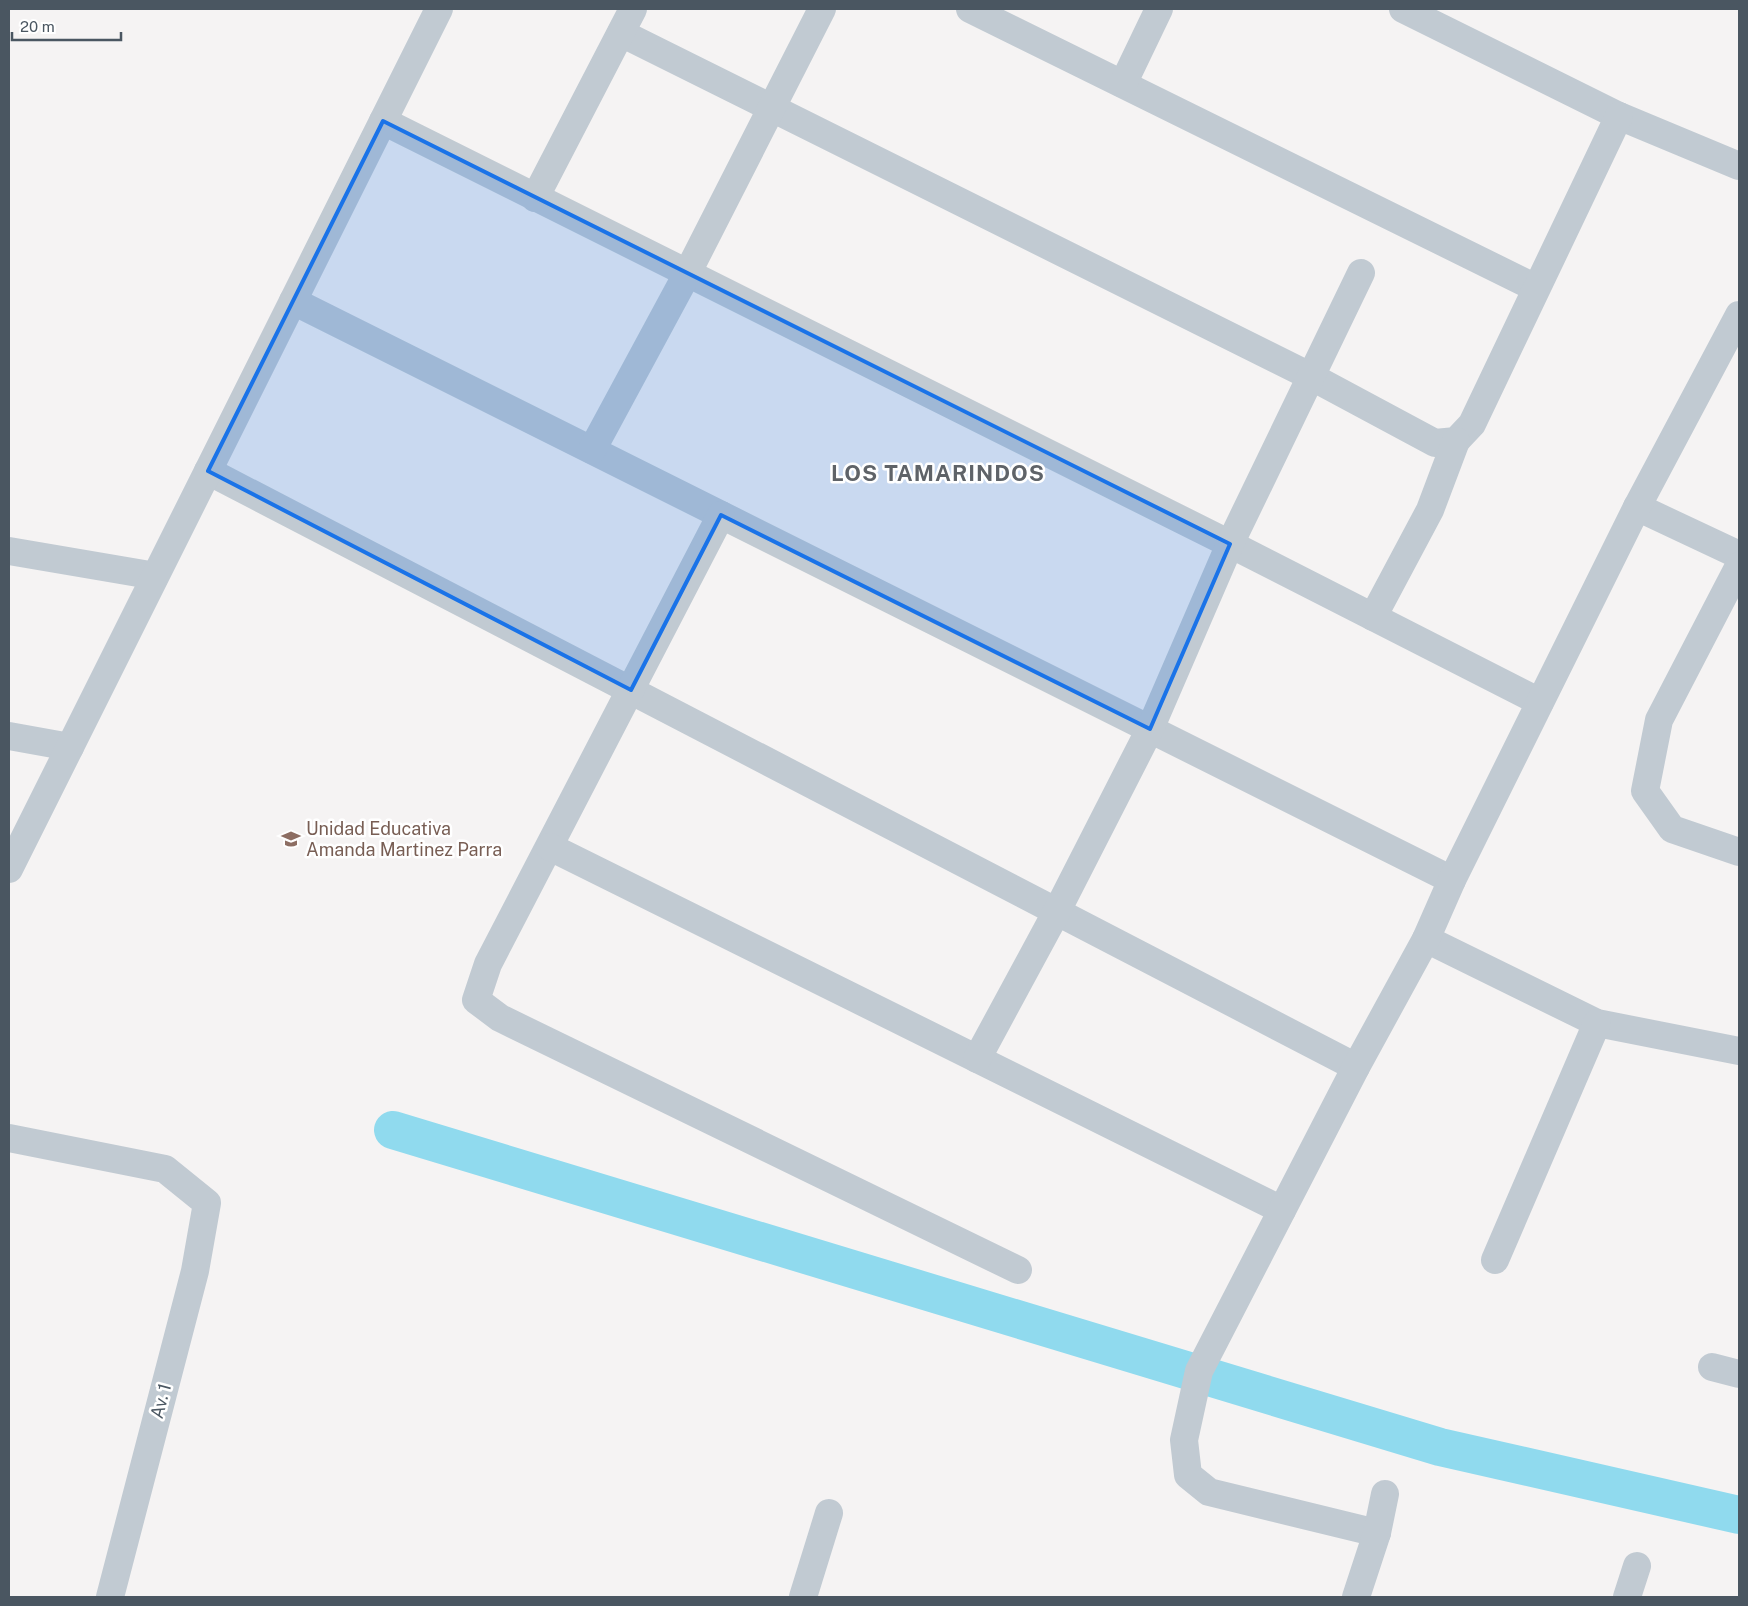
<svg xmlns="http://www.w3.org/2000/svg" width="1748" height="1606" font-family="'Public Sans',sans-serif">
<rect width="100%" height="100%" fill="#f5f3f3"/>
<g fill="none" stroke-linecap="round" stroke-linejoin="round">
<path stroke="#90daee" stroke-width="38" d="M393 1130 1440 1447 1739 1515"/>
<g stroke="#c1cad2" stroke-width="28">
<path d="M970 9 1536 288"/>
<path d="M1403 9 1619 116 1739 166"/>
<path d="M621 33 1312 377 1435 443 1456 441 1472 424 1619 116"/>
<path d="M1123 84 1159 9"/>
<path d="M383 121 1230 544 1540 702"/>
<path d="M535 198 633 9"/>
<path d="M293 301 1452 880"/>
<path d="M592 450 687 274 822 9"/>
<path d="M208 471 1356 1067"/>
<path d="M1637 507 1739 555"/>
<path d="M721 515 488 964 476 1000 500 1018 1018 1270"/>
<path d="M9 551 144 574 154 578"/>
<path d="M1739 566 1659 720 1645 791 1672 829 1739 852"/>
<path d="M1373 617 1430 510 1456 441"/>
<path d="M9 736 70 747"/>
<path d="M550 847 1282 1210"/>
<path d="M9 869 439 9"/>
<path d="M1426 939 1597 1023 1739 1051"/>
<path d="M977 1059 1057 911 1150 729 1230 544 1361 273"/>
<path d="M9 1138 165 1169 207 1203 195 1271 110 1597"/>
<path d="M1495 1260 1597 1023"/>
<path d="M1712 1367 1739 1374"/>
<path d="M1377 1533 1209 1492 1188 1475 1184 1440 1199 1371 1356 1067 1426 939 1452 880 1637 507 1739 315"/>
<path d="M803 1597 829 1513"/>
<path d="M1356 1597 1377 1533 1385 1494"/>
<path d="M1627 1597 1637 1566"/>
</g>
</g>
<path fill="#1a73e8" fill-opacity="0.2" stroke="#1a73e8" stroke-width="4" stroke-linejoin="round" d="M383 121 1230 544 1150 729 721 515 631 690 208 471Z"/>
<defs>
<g id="school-bare" transform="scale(1.5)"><path d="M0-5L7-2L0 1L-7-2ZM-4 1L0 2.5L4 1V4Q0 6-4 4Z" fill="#8d6e63" stroke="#fff" stroke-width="2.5" paint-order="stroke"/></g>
</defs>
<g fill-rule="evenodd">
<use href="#school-bare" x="291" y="839"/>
</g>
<g text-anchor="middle" stroke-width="5" stroke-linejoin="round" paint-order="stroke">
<g font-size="18" fill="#785e54" stroke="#fff" text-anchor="start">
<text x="306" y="835">Unidad Educativa<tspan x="306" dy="21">Amanda Martinez Parra</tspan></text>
</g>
<g font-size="18" fill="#4a5661" stroke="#fff">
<text transform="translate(161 1401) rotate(-75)" y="6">Av. 1</text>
</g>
<g font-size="22" font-weight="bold" letter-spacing="1" fill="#5f6368" stroke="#fff">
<text x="938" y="481">LOS TAMARINDOS</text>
</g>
</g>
<rect width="1748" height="1606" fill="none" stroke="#4a5661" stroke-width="20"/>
<path d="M12 32v8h109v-8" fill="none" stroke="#4a5661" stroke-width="2.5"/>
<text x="20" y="32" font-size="15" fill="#4a5661" stroke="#ffffff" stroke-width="4" paint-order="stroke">20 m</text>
</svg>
